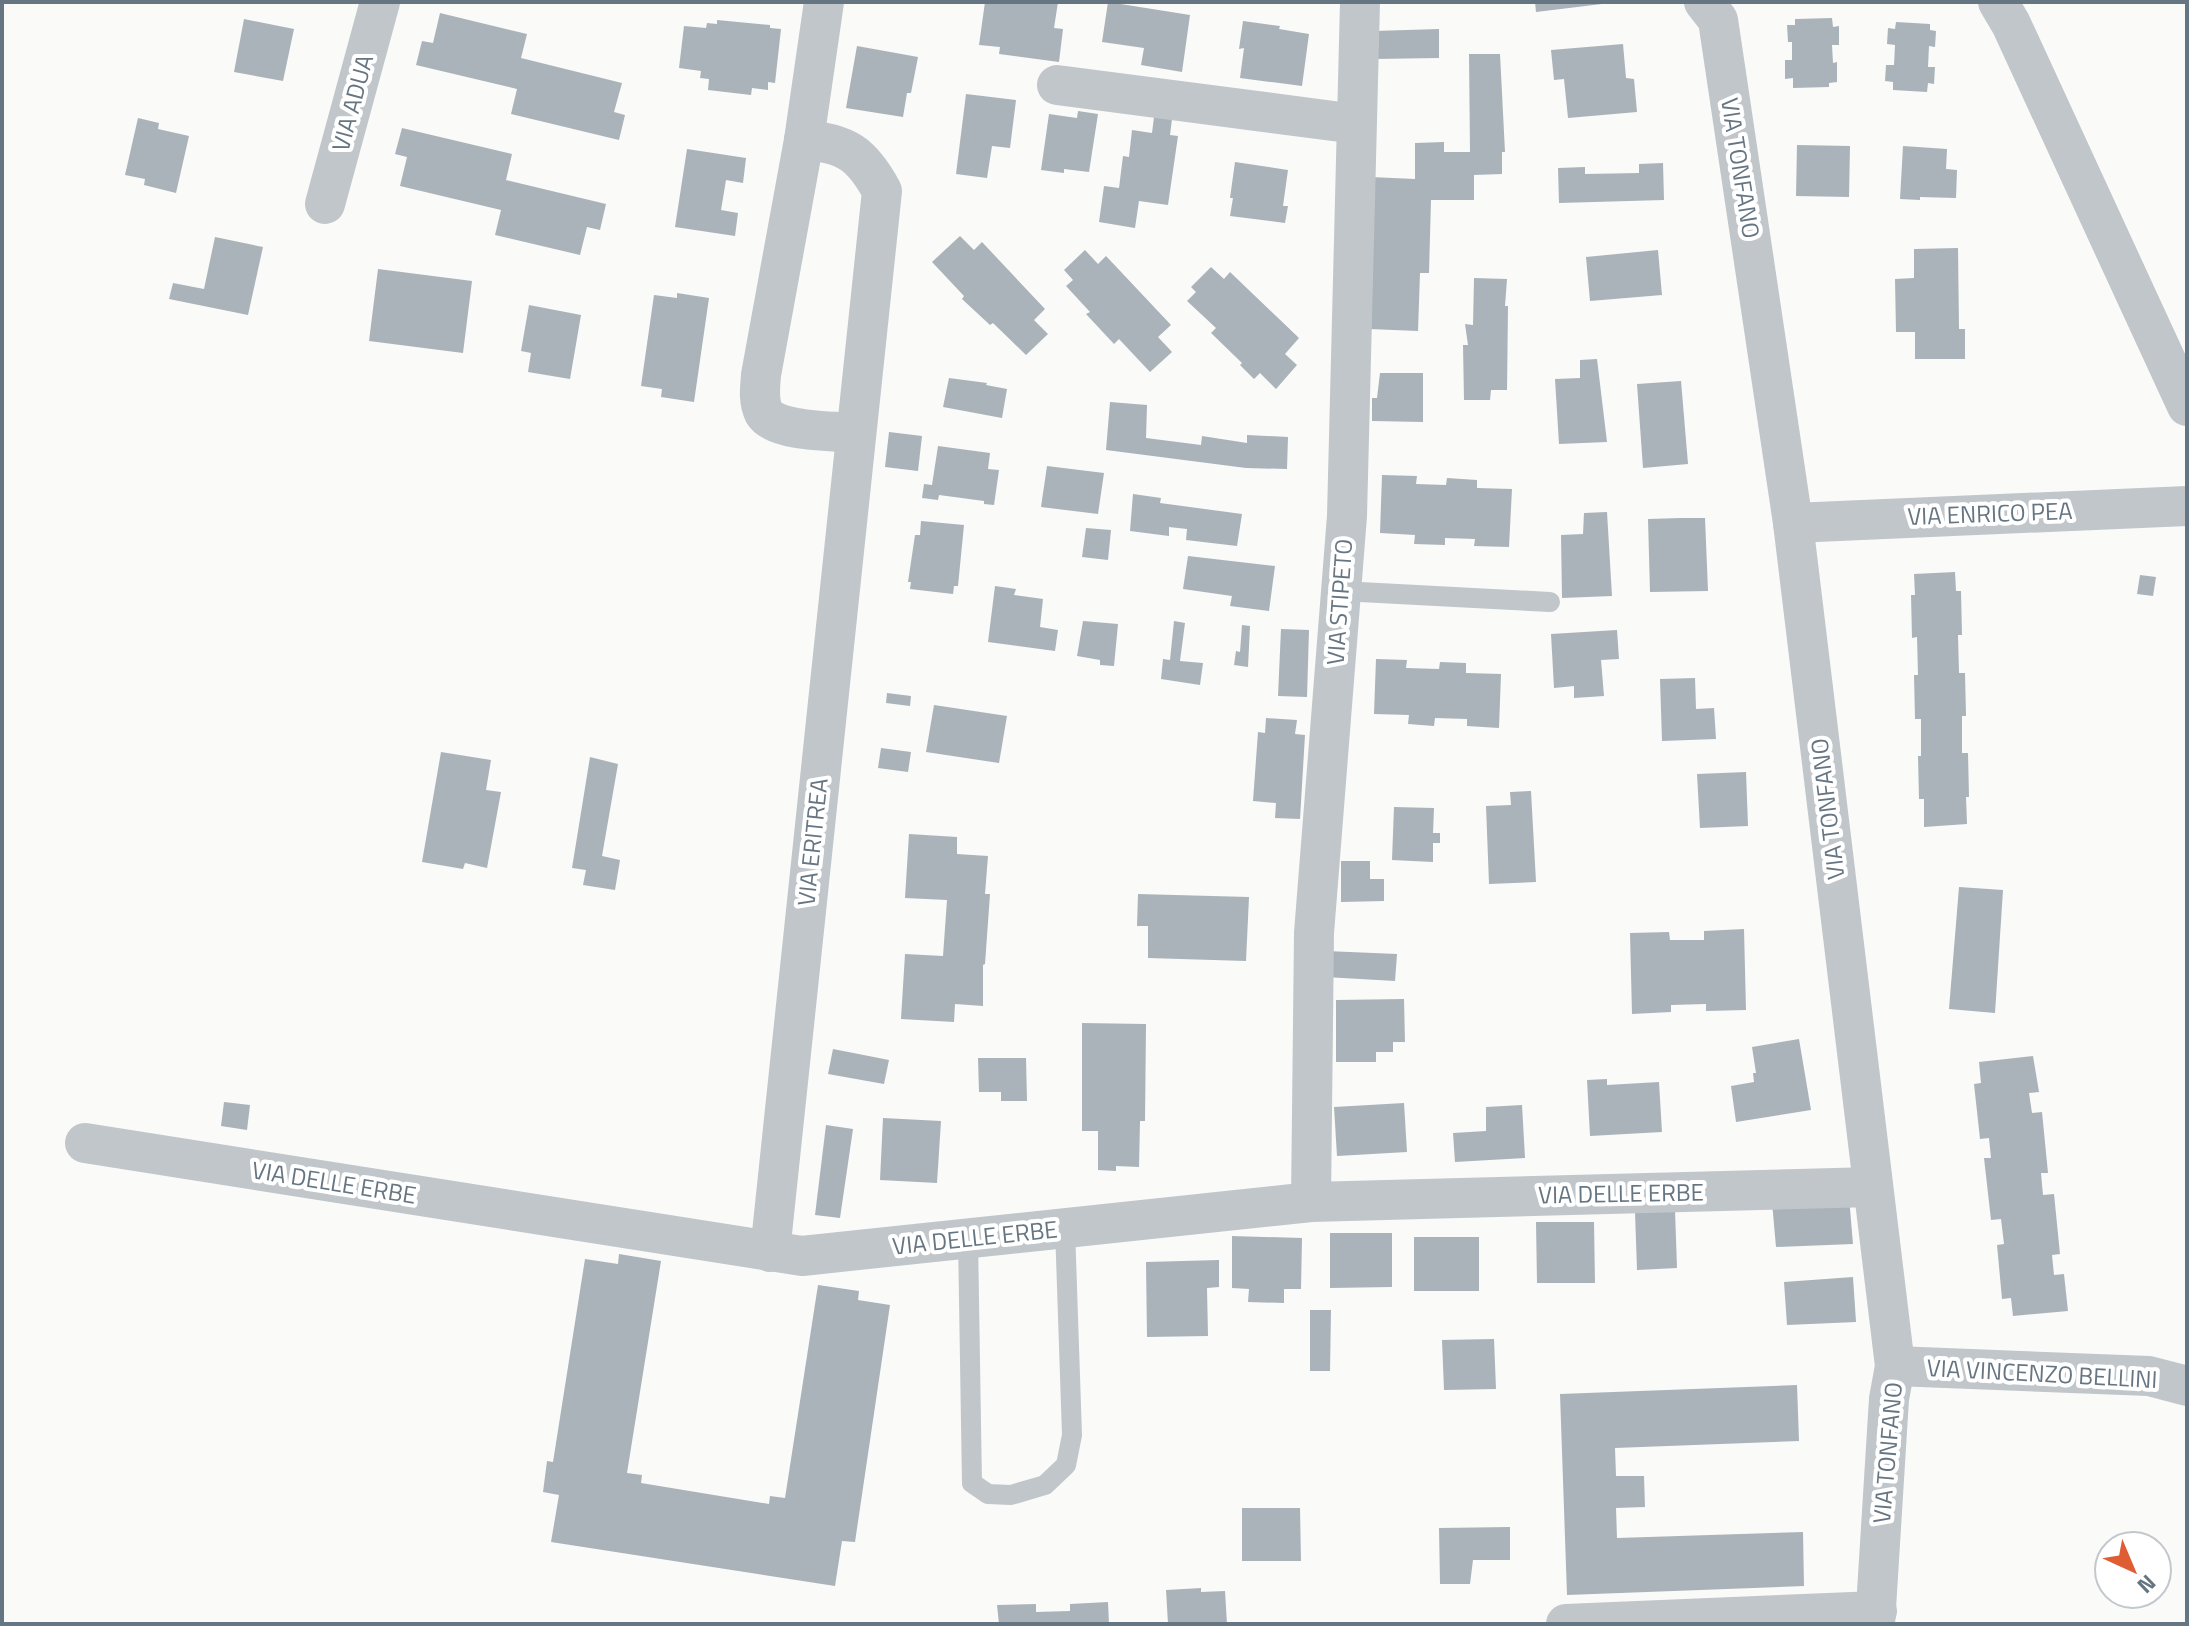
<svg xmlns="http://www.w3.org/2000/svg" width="2189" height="1626" font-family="'Titillium Web',sans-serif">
<rect width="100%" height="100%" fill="#fafaf8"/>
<g fill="#aab3b9">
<path d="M985 2H1058L1054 28 1063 29 1059 62 999 54 1000 47 979 45Z"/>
<path d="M1108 2 1190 15 1182 72 1141 65 1144 48 1102 42Z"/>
<path d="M1535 2H1601L1602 4 1536 12Z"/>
<path d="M440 13 527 34 521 58 622 83 614 112 625 115 619 140 511 114 517 89 416 65 422 41 433 43Z"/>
<path d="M1832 18 1833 27 1839 26V45H1832L1833 63 1837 62V82L1829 83V87L1793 88V78L1785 79V60H1792V42H1788L1787 25H1795V19Z"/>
<path d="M244 19 294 29 283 81 234 72Z"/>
<path d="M717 20 770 25V28L781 29 775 83 768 82V90L752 88 751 95 708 90 709 79 700 78 701 71 679 68 684 26 706 28 707 23 717 24Z"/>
<path d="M1243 21 1280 26 1279 29 1309 34 1302 86 1240 78 1244 48 1239 49Z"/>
<path d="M1896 22 1930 24V30L1936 31 1935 47 1929 46 1928 67H1935L1934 84 1928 83 1927 92 1893 90V82L1885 81 1886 65H1894L1895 45 1887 44 1888 28 1895 29Z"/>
<path d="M1439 29V58L1375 59 1374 31Z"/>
<path d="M1623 44 1626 78 1634 79 1637 112 1568 118 1564 79 1554 80 1551 50Z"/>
<path d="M857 46 918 57 911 93H907L903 117 846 108Z"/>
<path d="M1469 54H1500L1505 152H1502V174L1474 175V200H1431L1429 273H1420L1418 331 1369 329 1370 177 1415 179V143L1444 142V152H1470Z"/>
<path d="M966 94 1016 100 1010 148 992 146 987 178 956 174Z"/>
<path d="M1078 111 1098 114 1089 172 1064 169V173L1041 170 1049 114 1077 118Z"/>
<path d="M1154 117 1172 119 1170 135 1178 136 1168 205 1139 201 1135 228 1099 222 1104 186 1119 188 1123 156 1129 157 1132 130 1152 133Z"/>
<path d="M138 118 159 123 158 129 189 136 176 193 144 185 145 179 125 175Z"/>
<path d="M402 128 512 154 506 180 606 204 600 230 587 227 580 255 495 235 501 210 400 186 407 157 395 154Z"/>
<path d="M1797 145 1850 146 1849 197 1796 196Z"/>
<path d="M1903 146 1947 149 1946 169 1957 170 1956 198 1920 197V200L1900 199Z"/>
<path d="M687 149 746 158 743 183 726 180 721 210 738 213 735 236 675 227Z"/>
<path d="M1235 162 1288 170 1283 206H1288L1285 223 1230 216 1233 198H1230Z"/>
<path d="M1663 163 1664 200 1559 203 1558 168 1585 167V174L1639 173V164Z"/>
<path d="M960 236 974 250 982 242 1045 309 1034 320 1048 334 1026 355 993 323 990 325 962 299 964 296 932 262Z"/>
<path d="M215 237 263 247 248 315 169 299 173 283 204 289Z"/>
<path d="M1958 248 1959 329H1965V359H1915V332H1896L1895 279 1914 278V249Z"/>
<path d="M1085 250 1098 264 1106 256 1171 325 1158 337 1172 352 1150 372 1119 339 1114 344 1086 314 1090 312 1066 286 1073 280 1064 270Z"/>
<path d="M1658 250 1662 295 1590 301 1586 257Z"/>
<path d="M1211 267 1224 279 1230 272 1299 338 1285 354 1297 365 1276 389 1260 373 1254 379 1240 365 1242 363 1211 333 1216 328 1187 301 1196 292 1191 287Z"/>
<path d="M378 269 472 281 463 353 369 341Z"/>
<path d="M1474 278 1507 279 1505 306H1508L1507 390H1491L1490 400H1464L1463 345H1468L1465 324 1473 325Z"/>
<path d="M677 293 709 298 694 402 661 397 662 389 641 386 654 295 677 298Z"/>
<path d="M529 305 581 315 570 379 528 372 531 353 521 351Z"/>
<path d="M1597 359 1607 442 1559 444 1555 379 1580 378V360Z"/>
<path d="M1380 373H1423V422L1372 421V398H1377Z"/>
<path d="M949 378 987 383 986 385 1007 389 1002 418 943 407Z"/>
<path d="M1681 381 1688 464 1643 468 1637 384Z"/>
<path d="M1110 402 1147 405 1146 438 1201 445 1202 436 1247 443V435L1288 437 1287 469 1246 468 1106 450Z"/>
<path d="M889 432 922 436 918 471 885 467Z"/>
<path d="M938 446 990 453 988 469 999 470 994 505 984 504V501L939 495 938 500 922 498 924 484 932 485Z"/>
<path d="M1047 466 1104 473 1098 514 1041 507Z"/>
<path d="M1382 475 1417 476 1416 484 1446 485 1447 478 1477 480V488L1512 489 1509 547 1474 546 1475 539 1445 538V545L1414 544 1415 535 1380 533Z"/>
<path d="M1133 494 1161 498 1160 503 1242 514 1237 546 1186 540 1187 529 1169 527V536L1130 531Z"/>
<path d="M1607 512 1612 596 1562 598 1561 535 1583 534 1584 513Z"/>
<path d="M1681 518H1705L1708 591 1650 592 1648 519Z"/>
<path d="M921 521 964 525 958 586H954L953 594 910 589 911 582H908L915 535H920Z"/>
<path d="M1086 528 1111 530 1108 560 1082 557Z"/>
<path d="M1188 556 1275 566 1269 611 1230 606 1232 596 1183 589Z"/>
<path d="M1955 572 1956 591H1961L1962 635H1958L1959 673H1965L1966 716H1962V753H1968L1969 797H1966L1967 824 1924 827V799H1919L1918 756H1921V719H1915L1914 675H1918L1917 637 1912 638 1911 595H1915L1914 574Z"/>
<path d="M2140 575 2156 577 2153 596 2137 594Z"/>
<path d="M995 586 1016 589 1014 595 1043 599 1040 627 1058 630 1055 651 988 642Z"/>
<path d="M1083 621 1118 624 1114 666 1100 665V660L1077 656Z"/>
<path d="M1174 621 1185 623 1180 661 1203 663 1200 685 1161 679 1163 659 1170 660Z"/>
<path d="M1242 625 1250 626 1248 667 1234 665 1236 651 1240 652Z"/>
<path d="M1281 629 1309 630 1307 697 1278 696Z"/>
<path d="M1617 630 1619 659 1601 660 1604 696 1574 698V686L1554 688 1551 634Z"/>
<path d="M1376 659 1407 660 1406 668 1439 669 1440 662 1466 663V673L1501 674 1499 728 1467 726V719L1435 718 1434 726 1408 724 1409 715 1374 714Z"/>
<path d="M1695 678 1696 709 1714 708 1716 739 1662 741 1660 679Z"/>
<path d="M887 693 911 696 910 706 886 703Z"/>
<path d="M934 705 1007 716 999 763 926 752Z"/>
<path d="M1266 718 1297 720 1295 734 1305 735 1300 819 1275 818 1276 803 1253 801 1258 732 1265 733Z"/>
<path d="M881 748 911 752 908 772 878 768Z"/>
<path d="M441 752 491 760 486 790 501 792 487 868 465 863 463 869 422 862Z"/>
<path d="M590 757 618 764 602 856 620 860 615 890 583 885 586 870 572 868Z"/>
<path d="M1746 772 1748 826 1700 828 1697 774Z"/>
<path d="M1531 791 1536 882 1489 884 1486 806 1511 805 1510 792Z"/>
<path d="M1394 807 1434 808 1433 833H1440V843H1433V862L1392 860Z"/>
<path d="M909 834 957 837V854L988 856 985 894H990L985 964 983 965V1006L955 1004 954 1022 901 1019 905 954 943 956 947 900 905 898Z"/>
<path d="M1341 861H1370V879H1384V901L1341 902Z"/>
<path d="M1959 887 2003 890 1995 1013 1949 1009Z"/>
<path d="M1138 894 1249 897 1246 961 1148 958V926H1137Z"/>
<path d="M1744 929 1746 1010 1706 1011V1004L1671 1005V1012L1632 1014 1630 933 1669 932 1670 940H1704V931Z"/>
<path d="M1326 951 1397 954 1395 981 1325 977Z"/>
<path d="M1404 999 1405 1042H1393V1052H1376V1062H1336V1000Z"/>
<path d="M1082 1023 1146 1024 1145 1121H1140L1139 1167 1116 1166V1171L1098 1170V1131H1082Z"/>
<path d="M1799 1039 1811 1110 1736 1122 1731 1086 1754 1082 1753 1073H1756L1752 1047Z"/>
<path d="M833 1049 889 1060 884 1084 828 1074Z"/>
<path d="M2033 1056 2039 1092 2029 1093 2032 1113 2042 1112 2048 1173H2041L2043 1195 2054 1194 2060 1254 2052 1255 2054 1275 2064 1274 2068 1311 2013 1316 2011 1298 2002 1299 1997 1245 2004 1244 2001 1219 1991 1220 1984 1158H1991L1989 1138 1980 1139 1974 1084 1981 1083 1979 1062Z"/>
<path d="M978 1058H1026L1027 1101H1001V1092H979Z"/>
<path d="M1607 1079V1085L1659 1082 1662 1132 1590 1136 1587 1080Z"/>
<path d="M224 1102 250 1105 247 1130 221 1126Z"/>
<path d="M1404 1103 1407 1152 1337 1156 1334 1107Z"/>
<path d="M1522 1105 1525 1158 1455 1162 1453 1133 1486 1131V1107Z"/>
<path d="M883 1118 941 1121 937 1183 880 1180Z"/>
<path d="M826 1125 853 1129 840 1218 815 1215Z"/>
<path d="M1849 1197 1853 1244 1776 1247 1772 1202Z"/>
<path d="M1675 1210 1677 1268 1637 1270 1635 1212Z"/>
<path d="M1536 1222H1594L1595 1283H1537Z"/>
<path d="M1330 1233H1392V1287L1330 1288Z"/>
<path d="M1232 1236 1302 1238 1301 1289H1284V1303L1248 1302 1249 1289 1232 1288Z"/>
<rect x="1414" y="1237" width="65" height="54"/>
<path d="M619 1254 661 1261 627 1473 642 1475 641 1483 769 1504 770 1496 785 1498 818 1285 859 1291 858 1300 890 1305 855 1542 842 1541 835 1586 551 1542 559 1495 543 1492 547 1461 553 1462 585 1259 618 1264Z"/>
<path d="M1219 1260V1287L1207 1288 1208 1336 1147 1337 1146 1262Z"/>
<path d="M1853 1277 1856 1322 1787 1325 1784 1282Z"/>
<path d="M1310 1310H1331L1330 1371H1310Z"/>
<path d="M1494 1339 1496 1389 1444 1390 1442 1340Z"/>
<path d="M1797 1385 1799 1441 1615 1448 1616 1476H1644L1645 1507 1616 1508 1617 1538 1803 1532 1804 1586 1567 1595 1560 1394Z"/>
<path d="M1242 1508H1300L1301 1561H1242Z"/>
<path d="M1510 1527V1560H1473L1470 1584H1440L1439 1528Z"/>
<path d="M1201 1588V1592L1225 1591 1227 1624H1168L1166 1590Z"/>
<path d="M1108 1602 1109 1624H999L997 1605 1036 1604V1612L1070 1611V1604Z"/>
</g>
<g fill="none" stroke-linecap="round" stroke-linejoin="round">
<g stroke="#c1c6ca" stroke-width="20">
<path d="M1341 591 1550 602"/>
<path d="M968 1238 972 1483 988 1494 1011 1495 1045 1485 1066 1465 1072 1435 1065 1228"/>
</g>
<g stroke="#c1c6ca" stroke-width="40">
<path d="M824 2 804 140 761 375C760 388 758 401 764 413 775 432 835 431 856 433"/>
<path d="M1704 2 1718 20 1793 523 1895 1366 1889 1399 1875 1624"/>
<path d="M1998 2 2011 24 2187 406"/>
<path d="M1057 85 1356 124"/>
<path d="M325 204 380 2"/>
<path d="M1793 523 2187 506"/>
<path d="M85 1143 802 1256 1311 1202 1873 1187"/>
<path d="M1311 1202 1314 933 1347 516 1360 2"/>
<path d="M770 1252 882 191C862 154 846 143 804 140"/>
<path d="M1895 1366 2149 1376 2187 1386"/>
<path d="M1566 1624 1877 1611"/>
</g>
</g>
<g text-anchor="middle" stroke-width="8" stroke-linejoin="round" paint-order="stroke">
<g font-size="24" fill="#667582" stroke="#fff">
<text transform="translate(353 103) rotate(-75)" y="8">VIA ADUA</text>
<text transform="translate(1740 168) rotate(81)" y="8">VIA TONFANO</text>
<text transform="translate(1990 514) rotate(-2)" y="8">VIA ENRICO PEA</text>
<text transform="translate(1340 602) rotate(-86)" y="8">VIA STIPETO</text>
<text transform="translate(1828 809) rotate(-97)" y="8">VIA TONFANO</text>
<text transform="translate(813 842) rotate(-84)" y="8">VIA ERITREA</text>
<text transform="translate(334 1183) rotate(9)" y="8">VIA DELLE ERBE</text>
<text transform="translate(1621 1194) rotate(-1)" y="8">VIA DELLE ERBE</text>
<text transform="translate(975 1238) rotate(-6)" y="8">VIA DELLE ERBE</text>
<text transform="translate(2042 1374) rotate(3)" y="8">VIA VINCENZO BELLINI</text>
<text transform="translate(1888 1453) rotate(-85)" y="8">VIA TONFANO</text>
</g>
</g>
<rect width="2189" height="1626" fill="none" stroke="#667582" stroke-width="8"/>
<g transform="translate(2133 1570) rotate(136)"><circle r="38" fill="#ffffff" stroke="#c2c8cd" stroke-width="2"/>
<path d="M0-6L14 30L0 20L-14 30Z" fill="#df5d33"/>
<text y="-12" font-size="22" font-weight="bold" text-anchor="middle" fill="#667582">N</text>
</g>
</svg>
